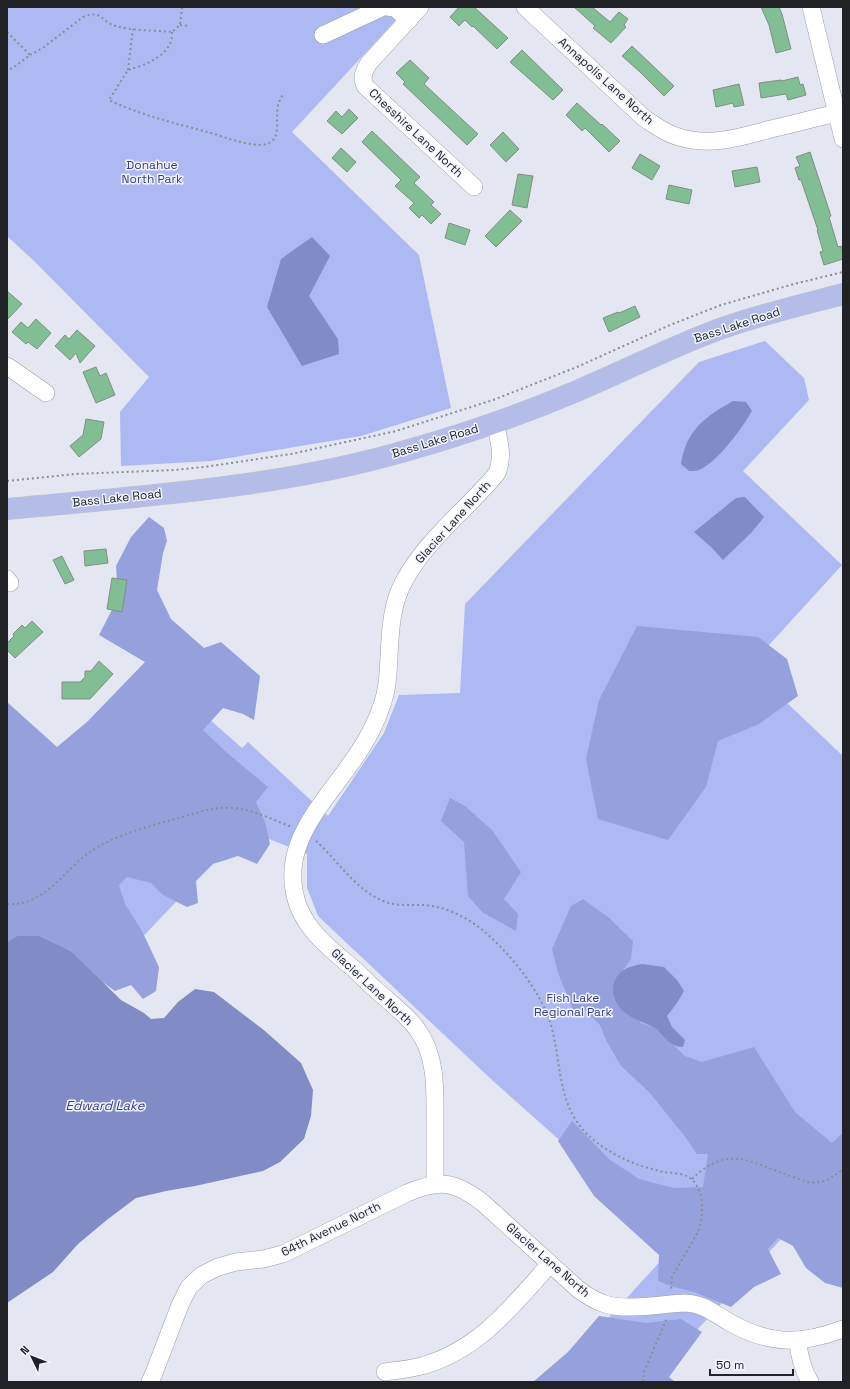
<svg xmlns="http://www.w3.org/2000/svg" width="850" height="1389" font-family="'Space Grotesk',sans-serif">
<rect width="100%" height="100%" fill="#e4e7f2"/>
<g fill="#adb9f2">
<path d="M7 7H408L292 132 419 255 451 408 361 436 211 461 121 466 120 412 149 377 34 261 7 236Z"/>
<path d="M765 341 804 378 809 400 743 471 842 565 749 667 843 756V1180L798 1221 659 1371 550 1382 676 1244 492 1080 318 916 307 888V854L254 833 227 848 101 981 72 952 17 936 7 942 60 762 150 667 242 748 248 742 328 816 384 733 399 695 460 693 465 604 699 362Z"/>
</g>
<g fill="#95a1dc">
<path d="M149 517 164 528 167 541 163 553 157 590 171 619 204 648 221 642 260 676 254 720 243 714 223 708 203 730 226 752 268 787 256 802 265 822 270 844 257 864 238 856 213 864 196 881 198 903 187 907 163 895 151 883 127 877 119 885 125 904 142 931 159 967 156 991 143 999 131 985 115 991 101 981 72 952 17 936 7 942V702L57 747 88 721 145 662 99 635 118 598 116 566 131 537Z"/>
<path d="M637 626 758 637 787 659 798 696 759 724 718 741 706 787 668 840 598 819 586 759 599 700Z"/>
<path d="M450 798 465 806 492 830 521 872 504 899 518 914 516 931 482 912 468 896 464 842 441 821Z"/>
<path d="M583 899 608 917 633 941 631 959 613 984 641 1023 653 1027 663 1035 685 1056 702 1062 754 1047 795 1112 832 1143 843 1133V1288L825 1283 806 1268 793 1246 778 1238 768 1249 781 1274 754 1287 731 1307 694 1292 674 1287 658 1281 659 1255 594 1196 558 1141 572 1121 609 1159 639 1179 674 1188 703 1187 708 1154H697L683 1134 649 1092 621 1066 606 1040 600 1025 586 1011 573 1009 558 973 552 949 571 906Z"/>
<path d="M599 1316 646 1323 681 1319 702 1332 669 1377 675 1382H533L568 1352Z"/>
</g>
<g fill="#818cc6">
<path d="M312 237 330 256 309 296 338 339 339 354 302 366 267 307 281 259Z"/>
<path d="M733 401 746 402 752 411C742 428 719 460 701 469 697 471 693 471 689 471L681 464C686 430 705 417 733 401Z"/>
<path d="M745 497 764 517 752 532 723 560 711 547 694 532 736 498Z"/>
<path d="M17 936H39L72 952 121 1000 144 1013 151 1019 164 1018 178 1002 195 989 214 992 265 1031 301 1063 313 1090 311 1116 304 1139 280 1162 263 1171 195 1186 166 1191 136 1198 108 1219 78 1244 53 1272 7 1303V942Z"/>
<path d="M642 964 664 967 677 980 684 991 677 1003 667 1016 672 1027 685 1040 683 1047C680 1047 677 1046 674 1045 667 1042 661 1032 653 1027 643 1022 632 1019 623 1011 612 1001 608 982 622 971 628 967 635 965 642 964Z"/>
</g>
<g fill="#82be94" stroke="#838d86">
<path d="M459 7H474L508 38 497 49 473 26 472 27 465 20 459 26 450 17Z"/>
<path d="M574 7H592L610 22 619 12 628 19 624 25 626 27 611 43 593 28 595 26Z"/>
<path d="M761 7H779L782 14 791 49 776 53 769 25Z"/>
<path d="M632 46 674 86 664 96 640 72 622 56Z"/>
<path d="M522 50 563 90 553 100 510 62Z"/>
<path d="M410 60 429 78 424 84 478 134 467 145 403 84 405 82 396 73Z"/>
<path d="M798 77 800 85 803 84 806 95 788 100 786 94 761 98 759 83 781 80 782 81Z"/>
<path d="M739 84 744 105 734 107 733 103 716 107 713 90Z"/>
<path d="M577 103 601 125 602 124 620 141 609 152 585 128 582 131 566 115Z"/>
<path d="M349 109 358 118 342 134 327 121 336 111 342 117Z"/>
<path d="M372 131 420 177 414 183 434 202 431 205 441 214 431 224 422 215 419 218 409 208 414 203 395 186 401 180 362 142Z"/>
<path d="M503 132 519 149 506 162 490 145Z"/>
<path d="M341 148 356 162 347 172 332 158Z"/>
<path d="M810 152 831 216 829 217 838 247 841 246 843 252V259L824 265 820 252 823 251 817 230H818L801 180H799L795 168 800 166 796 157Z"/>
<path d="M640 154 660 166 652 180 632 168Z"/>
<path d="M757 167 760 182 735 187 732 171Z"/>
<path d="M518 174 533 176 527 208 512 205Z"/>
<path d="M669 185 692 190 689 204 666 199Z"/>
<path d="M510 210 522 221 496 247 485 236Z"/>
<path d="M449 223 470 230 465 245 445 238Z"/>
<path d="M7 291 22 304 7 320Z"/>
<path d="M635 306 640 317 609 332 603 318 618 312 619 313Z"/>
<path d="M36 319 51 333 37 349 28 342 26 344 12 332 21 322 28 328Z"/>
<path d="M77 330 95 346 80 363 76 353 70 360 55 346 65 335 69 339Z"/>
<path d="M96 367 100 376 106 373 115 395 96 403 83 372Z"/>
<path d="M86 419 104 422 101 439 79 457 70 446 83 435Z"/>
<path d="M106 549 108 563 85 566 84 551Z"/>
<path d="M62 556 74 580 65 584 53 560Z"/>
<path d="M112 578 127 580 122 612 107 609Z"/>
<path d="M32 621 43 632 15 658 7 650V643L14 636 13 634 22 625 25 628Z"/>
<path d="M99 661 113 674 90 699H62V682H80L85 677V671H91Z"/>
</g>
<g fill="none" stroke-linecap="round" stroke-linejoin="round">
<g stroke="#9c9ea8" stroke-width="18">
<g id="minor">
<path d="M387 7 395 8 409 20"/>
<path d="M420 7 369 63C364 70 361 78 365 86L474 187"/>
<path d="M525 7 644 118C655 125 666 134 679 137 710 147 741 137 771 129 793 124 815 118 837 113"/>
<path d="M811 7 843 139"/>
<path d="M323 35 383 7"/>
<path d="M7 366 46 393"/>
<path d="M7 579 10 583"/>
<path d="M435 1183C435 1163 435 1142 435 1121 435 1090 437 1056 417 1029 410 1019 400 1011 391 1003 378 992 366 981 354 969 333 951 310 934 299 908 271 836 343 789 371 731 378 717 385 700 387 684 391 650 387 614 403 583 426 539 467 510 497 473 504 456 499 440 495 423"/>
<path d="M798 1341C799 1356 802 1368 810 1382"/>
<path d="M385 1372C398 1370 413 1369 425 1365 481 1348 513 1305 550 1264"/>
<path d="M150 1382 154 1373 180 1305 189 1287 202 1275 218 1267 236 1262 263 1259 283 1254 407 1193C440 1179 455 1181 483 1203L578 1289C586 1295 595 1301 605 1304 627 1311 662 1304 685 1303 705 1304 713 1313 729 1322 769 1345 800 1345 843 1329"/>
</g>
</g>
<g stroke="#c5c6c7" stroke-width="22">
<path id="major" d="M7 509C143 496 281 488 412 449 468 433 523 414 577 391 624 371 669 348 717 330 758 315 801 305 843 294"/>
</g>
<g stroke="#8b8d95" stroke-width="2" stroke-dasharray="2 3" stroke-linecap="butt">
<path d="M180 25 189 26"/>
<path d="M7 32 30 55 14 67 7 71"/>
<path d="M172 32C174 54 146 65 128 70L109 100C140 115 178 124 211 133 227 138 243 144 259 145 263 145 267 144 271 142 284 132 270 109 284 94"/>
<path d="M30 55 44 47 83 17C103 9 100 22 116 26 133 31 154 30 172 32L180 25 182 7"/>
<path d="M128 70 133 29"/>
<path d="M7 481 75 474 175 470 204 467 291 454 396 431 493 400 577 367 670 325 721 305 794 284 843 272"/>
<path d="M316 841C338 861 355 889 383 901 395 906 409 905 422 905 445 906 467 917 485 932 511 955 539 989 550 1022 562 1060 556 1102 586 1133 607 1154 636 1166 664 1172 672 1173 683 1173 690 1178 705 1189 704 1217 698 1232L672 1277 671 1290"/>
<path d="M7 904C44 907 64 870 90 852 115 835 146 827 175 819 194 814 213 806 234 808 254 810 273 820 292 827"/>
<path d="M692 1179C729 1143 751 1163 793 1177 802 1180 810 1184 819 1182 829 1181 835 1175 843 1169"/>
<path d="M643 1382 644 1372 667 1318"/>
</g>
<use href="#minor" stroke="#fff" stroke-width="17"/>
<use href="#major" stroke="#b4bce8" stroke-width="21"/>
</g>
<g text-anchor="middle" stroke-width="3" stroke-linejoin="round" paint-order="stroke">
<g font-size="12" fill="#212226" stroke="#f1f4ff">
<text transform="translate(606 81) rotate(42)" y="4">Annapolis Lane North</text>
<text transform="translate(416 133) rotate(43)" y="4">Chesshire Lane North</text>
<text transform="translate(737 325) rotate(-18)" y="4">Bass Lake Road</text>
<text transform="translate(435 441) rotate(-17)" y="4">Bass Lake Road</text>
<text transform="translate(117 498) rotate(-6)" y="4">Bass Lake Road</text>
<text transform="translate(453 522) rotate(-48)" y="4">Glacier Lane North</text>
<text transform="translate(372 987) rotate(43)" y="4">Glacier Lane North</text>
<text transform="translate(331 1229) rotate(-26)" y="4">64th Avenue North</text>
<text transform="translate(548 1260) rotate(41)" y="4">Glacier Lane North</text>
</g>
<g font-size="12" fill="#363d84" stroke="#f1f4ff">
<text x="152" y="169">Donahue<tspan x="152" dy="14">North Park</tspan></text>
<text x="573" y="1002">Fish Lake<tspan x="573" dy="14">Regional Park</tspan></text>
</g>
<g font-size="13" font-style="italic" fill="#373e85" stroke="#f1f4ff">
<text x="105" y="1110">Edward Lake</text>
</g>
</g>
<rect width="850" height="1389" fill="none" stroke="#212226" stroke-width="16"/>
<g transform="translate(32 1357) rotate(313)" stroke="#f1f4ff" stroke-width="3" paint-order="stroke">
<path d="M0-3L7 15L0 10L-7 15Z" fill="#212226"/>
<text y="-6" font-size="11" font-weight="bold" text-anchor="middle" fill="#212226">N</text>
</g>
<path d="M710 1369v6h83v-6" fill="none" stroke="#212226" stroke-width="2"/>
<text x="716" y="1369" font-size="12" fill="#212226" stroke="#f1f4ff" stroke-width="3" paint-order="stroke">50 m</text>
</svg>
